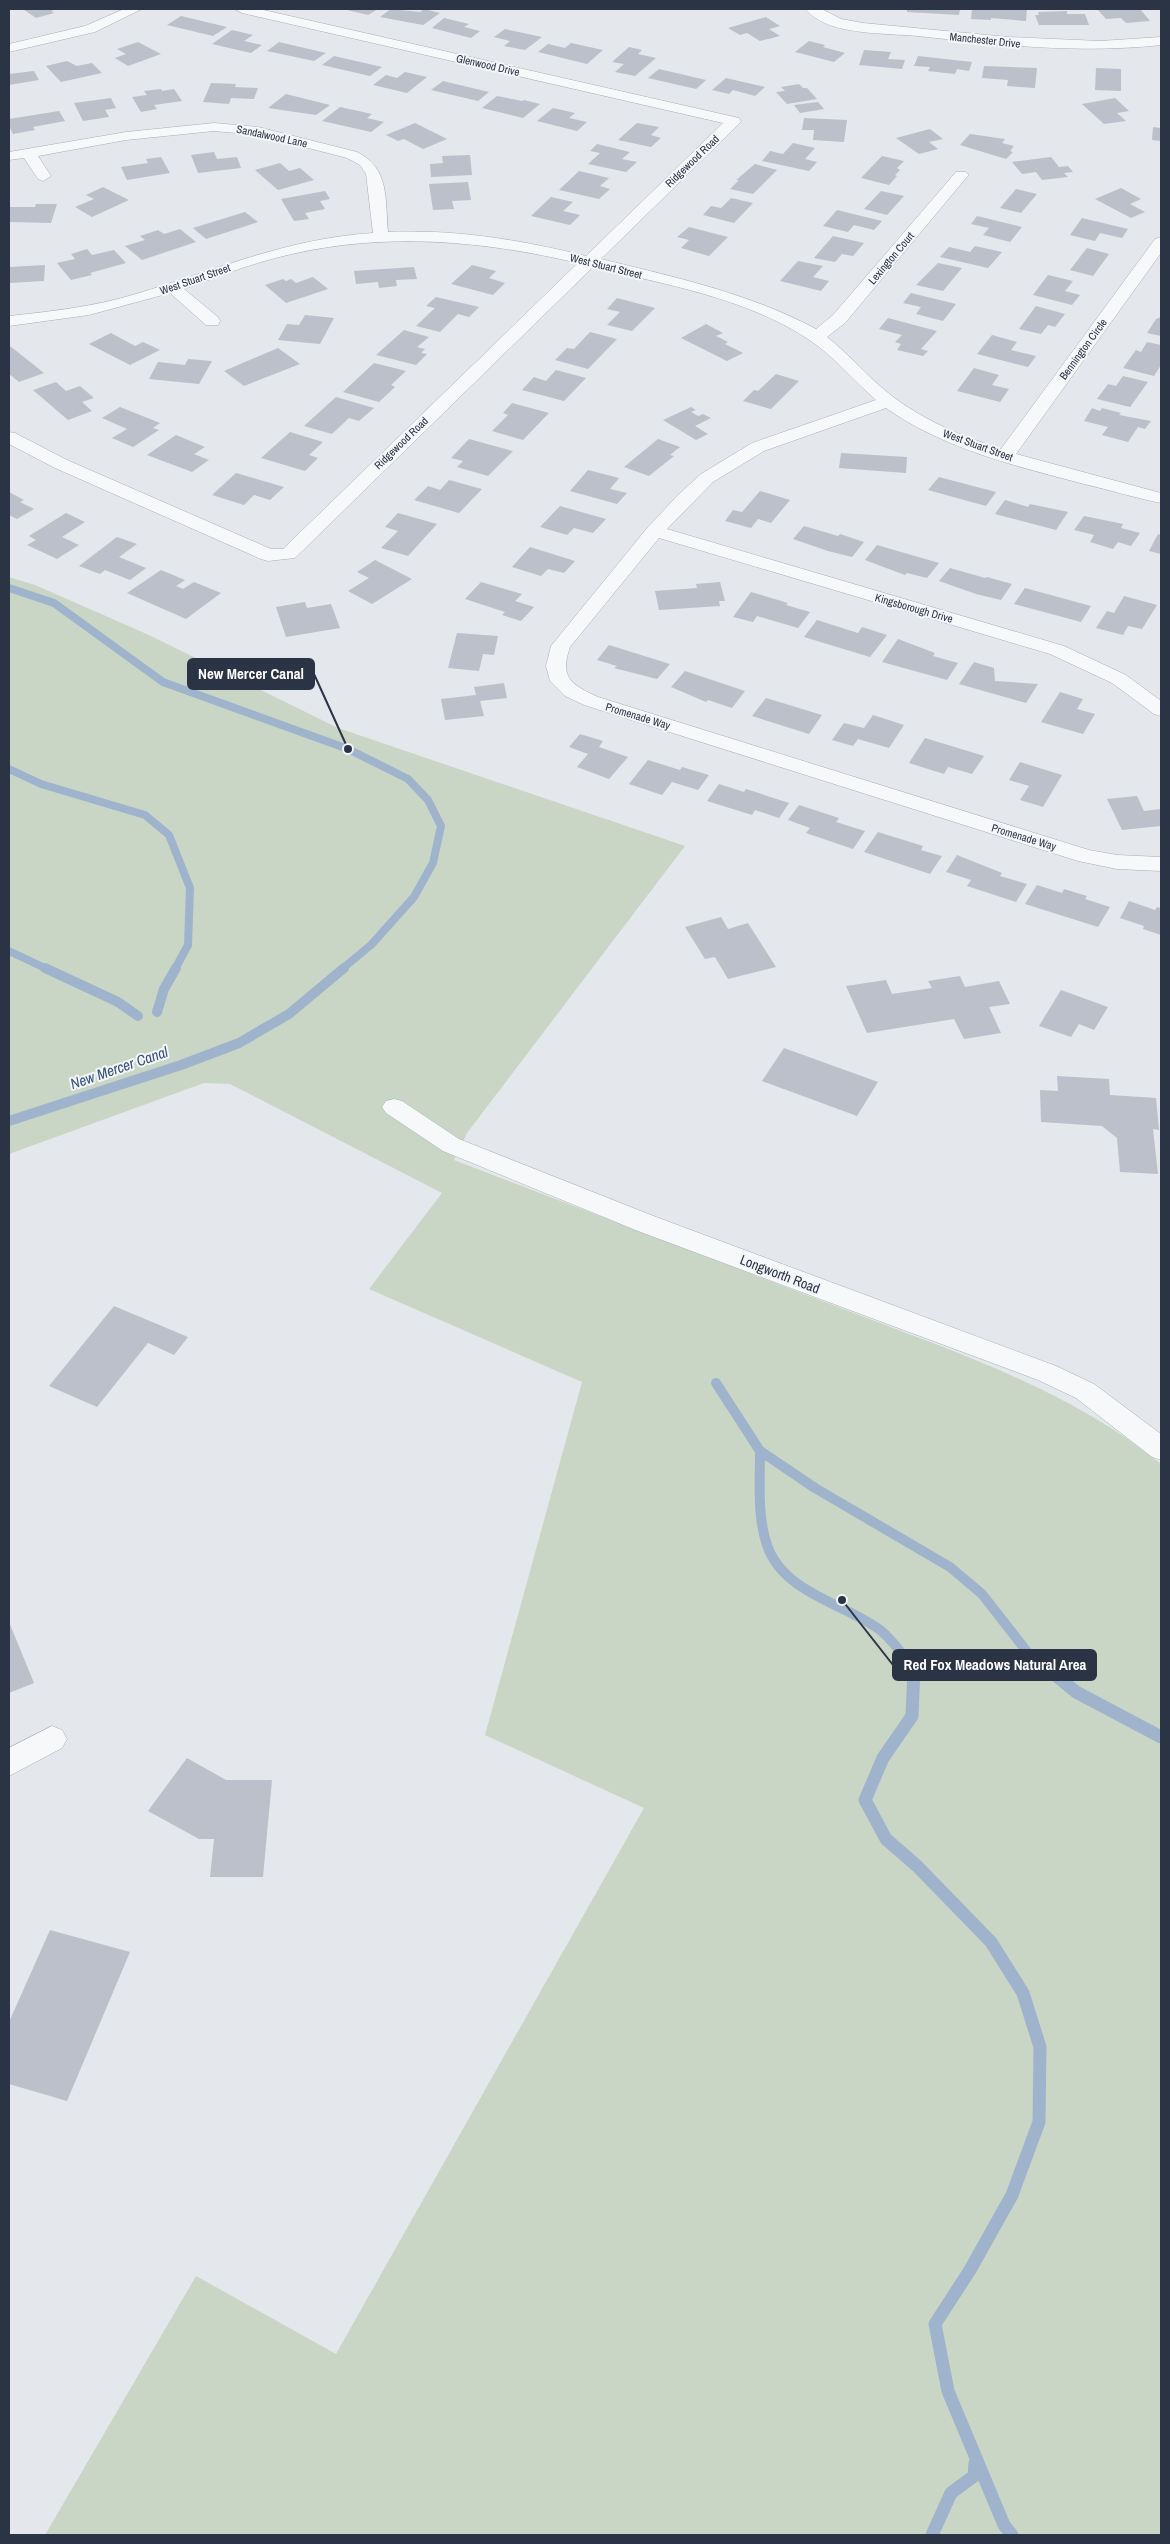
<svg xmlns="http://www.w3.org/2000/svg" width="1170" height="2544" font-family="'Archivo Narrow',sans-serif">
<rect width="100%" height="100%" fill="#e4e7ec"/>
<path fill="#c9d6c5" d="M9 577 35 585 149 635 338 728 685 846 467 1133 454 1160C582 1209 710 1258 838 1307 949 1350 1068 1388 1161 1464V2535H45L196 2276 336 2354 644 1808 485 1735 582 1382 369 1289 442 1193 230 1084 204 1083 9 1154Z"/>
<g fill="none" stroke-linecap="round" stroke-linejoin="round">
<g stroke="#9fb4cc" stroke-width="8">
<path d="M9 588 54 603 163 682 348 749 408 779 428 800 441 826 433 863 414 897 371 945 342 969"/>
<path d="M9 769 41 784 145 815 169 835 190 888 188 945 175 969"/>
<path d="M9 951 47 969"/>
</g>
<g stroke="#9fb4cc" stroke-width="10">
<path d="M45 968 118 1002 138 1016"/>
<path d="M157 1012 164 989 176 968"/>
<path d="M9 1121 181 1065 239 1043 289 1014 344 968"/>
<path d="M716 1383 760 1451 815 1488 950 1567 982 1594 1028 1653 1038 1661"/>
<path d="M760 1451C760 1482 757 1516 767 1545 783 1593 844 1603 880 1630 891 1638 899 1651 908 1661"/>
</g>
<g stroke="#9fb4cc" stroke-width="13">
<path d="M907 1660 914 1669 912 1716 883 1758 865 1800 886 1839 917 1866 991 1942 1023 1993 1040 2047 1039 2122 1012 2195 970 2270 935 2324 948 2391 1004 2525 1012 2535"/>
<path d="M1037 1660 1076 1692 1161 1737"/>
<path d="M932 2535 951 2493 974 2476 975 2463"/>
</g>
</g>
<g fill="#bbc0ca">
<path d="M23 9H57L51 11 54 13 36 18Z"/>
<path d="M343 9H378L368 15Z"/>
<path d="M391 9 420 12 424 9 440 13 423 25 380 17Z"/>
<path d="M907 9H960L959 15 907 12Z"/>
<path d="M972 9H1027L1026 21 991 18V20L971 19Z"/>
<path d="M1097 9H1140L1150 21 1126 23 1121 18 1106 19Z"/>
<path d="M1067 11V14H1085L1089 25H1039L1035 15H1039L1038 12Z"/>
<path d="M181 16 227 27 213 36 167 25Z"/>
<path d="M766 17 780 26 769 29 780 36 760 41 747 33 740 35 728 28Z"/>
<path d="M444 18 469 24 464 27 480 31 471 38 432 28Z"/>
<path d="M505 29 542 37 525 50 504 46 510 41 494 37Z"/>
<path d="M232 30 253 35 244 41 262 45 251 53 212 44Z"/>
<path d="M809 41 825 45 823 47 845 53 834 62 795 52Z"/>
<path d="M138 42 161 54 128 66 115 58 126 54 117 49Z"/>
<path d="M279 42 326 53 314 61 267 51Z"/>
<path d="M571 43 603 50 587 64 538 52 548 44 565 48Z"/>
<path d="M629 47 642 50 638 54 656 58 635 76 615 72 624 64 612 62Z"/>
<path d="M864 50 891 52 888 59 905 60 902 69 859 65Z"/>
<path d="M334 56 382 67 370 76 322 65Z"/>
<path d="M918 56 972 62 969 71 957 69 955 74 928 71 930 67 914 66Z"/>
<path d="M67 61 77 66 92 63 102 73 61 82 46 66Z"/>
<path d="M984 66 1037 68 1035 88 1007 86 1008 80 982 78Z"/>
<path d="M1096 68 1121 69V91L1095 90Z"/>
<path d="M659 69 706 80 696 89 648 78Z"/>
<path d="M34 71 39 80 9 85V74Z"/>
<path d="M405 72 427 77 407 93 373 85 386 75 397 78Z"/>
<path d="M726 78 765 87 755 96 733 90 729 94 712 90Z"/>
<path d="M443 81 489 92 478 101 431 90Z"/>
<path d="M211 83 236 84 235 87 258 88 254 99 231 98 229 104 203 102Z"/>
<path d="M799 84 803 88H807L817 99 787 104 776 92 785 91 781 87Z"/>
<path d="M161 89 162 91 174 89 182 101 154 105 157 109 141 112 132 97 147 95 144 91Z"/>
<path d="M286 94 330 105 316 115 268 108Z"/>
<path d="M497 96 522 101 524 100 540 104 523 118 482 108Z"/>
<path d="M111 98 116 108 105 110 109 117 83 121 74 103Z"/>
<path d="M1115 98 1129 111 1117 113 1126 121 1104 124 1082 104Z"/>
<path d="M818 102 824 109 800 113 794 105Z"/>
<path d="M340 107 372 114 367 118 384 122 371 132 322 121Z"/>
<path d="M553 108 575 113 569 118 587 122 577 131 537 121Z"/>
<path d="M59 111 65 121 33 127 35 130 13 134 9 126V119Z"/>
<path d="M804 118 847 120 844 142 813 140 814 130H802Z"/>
<path d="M415 123 447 139 423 149 404 139 398 141 386 135Z"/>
<path d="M637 123 659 127 651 135 661 138 651 147 618 140Z"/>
<path d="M1153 127 1161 128V141L1152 140Z"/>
<path d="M930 129 943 139 929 142 938 149 919 154 896 138Z"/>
<path d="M970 134 1005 139 1002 143 1014 146 1010 151 1013 152 1006 159 960 145Z"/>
<path d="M793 143 815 148 805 159 817 162 809 171 762 161 770 151 783 154Z"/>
<path d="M597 144 630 152 622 159 637 162 626 172 588 164 600 153 590 151Z"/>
<path d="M214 152 217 159 237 157 241 168 198 173 191 155Z"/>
<path d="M470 155 472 175 431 177 430 164 443 163 442 156Z"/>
<path d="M882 156 904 161 897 168 900 170 895 175 897 176 889 185 861 178Z"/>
<path d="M161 157 170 173 127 180 121 167 148 163 146 159Z"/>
<path d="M1051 157 1059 167 1068 166 1073 172 1064 173 1068 177 1042 180 1036 172 1022 174 1012 162Z"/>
<path d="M280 163 289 171 300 168 314 180 278 190 255 170Z"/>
<path d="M755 164 777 170 753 194 730 189 739 180H736Z"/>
<path d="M579 171 609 178 600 186 610 189 599 199 559 190Z"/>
<path d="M468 182 471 200 452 201 454 209 433 210 429 184Z"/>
<path d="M103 187 129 200 92 217 75 207 94 199 86 195Z"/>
<path d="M1121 188 1141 199 1130 204 1145 212 1131 218 1095 199Z"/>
<path d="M1016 189 1037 194 1021 213 1000 208Z"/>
<path d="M325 191 330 199 320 201 325 209 305 213 309 219 294 221 281 199Z"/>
<path d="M881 191 904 196 887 215 864 209Z"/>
<path d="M551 197 573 202 563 211 580 215 570 225 531 216Z"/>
<path d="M731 198 753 203 734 223 703 215 711 206 721 208Z"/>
<path d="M36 204H57L51 223 9 222V207H35Z"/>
<path d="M837 210 882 221 874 230 854 225 848 232 823 226Z"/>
<path d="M245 212 258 222 206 239 193 228Z"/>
<path d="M977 216 1022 227 1010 242 983 235 989 228 971 224Z"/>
<path d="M1082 218 1128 229 1122 238 1100 233 1095 241 1070 235Z"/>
<path d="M689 227 728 237 709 256 681 248 689 240 677 237Z"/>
<path d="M180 229 196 242 142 260 125 246 145 240 140 236 158 230 164 234Z"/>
<path d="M833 236 864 243 853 256 842 254 835 262 814 258Z"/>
<path d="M975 246 1002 252 988 268 940 257 949 247 970 252Z"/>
<path d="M1087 248 1109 254 1093 276 1070 270Z"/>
<path d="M87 249 92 255 114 250 126 263 90 273 92 275 71 280 57 263 75 259 71 254Z"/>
<path d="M798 261 823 266 813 277 829 281 821 291 780 281Z"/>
<path d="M938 263 962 268 943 291 916 285Z"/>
<path d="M45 265 44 281 9 283V267Z"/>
<path d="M472 265 496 271 489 278 505 283 493 295 451 284Z"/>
<path d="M414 267 417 279 396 280 397 286 379 288 378 282 356 284 354 271Z"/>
<path d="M1048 275 1073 281 1065 291 1080 295 1072 305 1033 295Z"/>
<path d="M313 277 328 289 286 303 265 285 283 279 286 281 291 279 296 283Z"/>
<path d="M911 293 956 304 943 321 916 314 921 307 903 303Z"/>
<path d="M436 297 479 307 469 317 458 314 440 332 416 326 435 308 426 306Z"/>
<path d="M617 298 655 308 632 331 607 325 620 312 607 309Z"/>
<path d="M1036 306 1065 314 1055 327 1048 325 1041 334 1019 329Z"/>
<path d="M305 315 334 318 320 344 278 340 287 324 299 325Z"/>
<path d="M1161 317V336L1147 333 1156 319Z"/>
<path d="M888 318 937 331 921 349 928 351 923 356 897 350 901 344 895 342 902 335 879 329Z"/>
<path d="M706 324 723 333 716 336 728 342 725 344 743 353 727 361 681 338Z"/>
<path d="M404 330 429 337 417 347 425 349 421 353 427 354 416 365 376 355Z"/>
<path d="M590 332 617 339 588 369 555 360 567 348 574 349Z"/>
<path d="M111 333 135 346 143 342 160 350 130 365 89 344Z"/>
<path d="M992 335 1017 342 1011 350 1036 356 1028 367 977 354Z"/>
<path d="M1147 342 1161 345V365L1154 376 1123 368 1136 350 1141 352Z"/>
<path d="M10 346 44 373 19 382 9 374Z"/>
<path d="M278 348 300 364 244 386 224 371Z"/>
<path d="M188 359 212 361 199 384 149 379 158 362 185 365Z"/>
<path d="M374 363 406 371 391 385 395 387 379 402 343 392Z"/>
<path d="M974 368 999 375 992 385 1009 389 1000 402 957 391Z"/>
<path d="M556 370 586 378 564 401 522 390 534 377 546 381Z"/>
<path d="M776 374 799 381 771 409 743 401 754 390 758 391Z"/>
<path d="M1123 376 1148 382 1130 407 1097 399 1108 384 1116 386Z"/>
<path d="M56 382 66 391 80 386 94 398 82 402 92 411 68 420 33 390Z"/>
<path d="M336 397 374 408 359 421 349 418 332 434 304 426Z"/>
<path d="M512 403 549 413 523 440 492 431 508 415 503 413Z"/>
<path d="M120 407 160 423 153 428 159 430 133 447 112 438 127 429 102 418Z"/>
<path d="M691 407 696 410 691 412 698 416 703 414 711 418 695 426 708 434 696 440 663 420Z"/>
<path d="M1092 408 1100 411 1102 408 1121 413 1119 415 1151 421 1145 429 1138 427 1128 442 1102 435 1108 427 1084 421Z"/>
<path d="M290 432 323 442 309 455 318 458 305 471 261 458Z"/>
<path d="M176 435 205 447 194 454 209 460 192 472 147 455Z"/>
<path d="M469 439 513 451 488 476 457 467 463 461 451 458Z"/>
<path d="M658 439 680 447 670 455 674 456 649 476 624 467Z"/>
<path d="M841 453 907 457 906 473 839 468Z"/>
<path d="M588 470 619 478 610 489 627 493 617 504 570 491Z"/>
<path d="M236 473 284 487 270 500 254 495 244 505 212 495Z"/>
<path d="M939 477 996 492 986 506 928 490Z"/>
<path d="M449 480 482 489 459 513 414 500 428 486 440 490Z"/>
<path d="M760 491 790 500 771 523 758 519 751 528 725 521 733 510 742 512Z"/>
<path d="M9 492 24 500 20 502 34 509 17 519 9 515Z"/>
<path d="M1005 500 1028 507 1030 504 1068 512 1056 530 995 514Z"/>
<path d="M560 506 606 519 593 533 574 528 567 535 540 527Z"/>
<path d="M66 513 85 522 62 537 79 545 57 559 27 545 36 540 29 536Z"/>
<path d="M398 513 437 524 408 556 381 548 398 531 385 527Z"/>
<path d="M1084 516 1123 524 1121 528 1140 533 1131 546 1118 542 1113 549 1090 542 1094 535 1074 530Z"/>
<path d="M804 526 838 536 840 534 864 542 852 557 828 551 793 539Z"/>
<path d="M1158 534 1161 535V554L1149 551Z"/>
<path d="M117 537 137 544 119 557 146 568 130 580 105 570 100 574 79 566Z"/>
<path d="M877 545 939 563 927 578 907 573 905 575 865 560Z"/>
<path d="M530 547 575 561 564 573 548 569 541 576 512 567Z"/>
<path d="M375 560 412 579 372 604 348 591 369 578 357 572Z"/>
<path d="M950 568 985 578 987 577 1012 584 1001 600 976 594 939 581Z"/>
<path d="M161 570 185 580 176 586 183 589 194 582 221 593 186 619 127 593Z"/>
<path d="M481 582 522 594 515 601 534 607 521 621 502 615 505 612 465 599Z"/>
<path d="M720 582 725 601H719L720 606 659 610 655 591 697 588 696 584Z"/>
<path d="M1025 588 1091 606 1081 622 1014 604Z"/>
<path d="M751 592 788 603 786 605 810 612 798 628 757 616 753 622 733 617Z"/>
<path d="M1124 596 1157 605 1142 629 1128 626 1123 635 1096 628 1107 611 1114 613Z"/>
<path d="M305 602 307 608 331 604 340 628 286 637 276 607Z"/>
<path d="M817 620 858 633 862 627 887 635 870 657 804 637Z"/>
<path d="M457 633 498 636 494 655 483 654 479 671 448 668Z"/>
<path d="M898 639 935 653 933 656 958 663 947 680 882 662Z"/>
<path d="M609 645 670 664 657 679 614 668 617 666 597 660Z"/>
<path d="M974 662 994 668 995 681 1038 684 1026 703 959 684Z"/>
<path d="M685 671 745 691 732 708 708 700 706 702 671 687Z"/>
<path d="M504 683 507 698 480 701 484 716 445 720 441 699 476 695 474 687Z"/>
<path d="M1060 692 1083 699 1077 709 1095 714 1083 734 1041 722Z"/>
<path d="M766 698 822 715 809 734 752 716Z"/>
<path d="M873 715 904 725 889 748 858 739 853 746 832 740 844 723 864 728Z"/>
<path d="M580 734 603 741 599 747 628 757 609 779 577 767 588 754 569 747Z"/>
<path d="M925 738 984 756 972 774 948 767 944 774 909 763Z"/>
<path d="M648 760 680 770 682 767 709 775 698 790 672 782 662 795 629 784Z"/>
<path d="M1020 762 1062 775 1043 807 1020 800 1029 786 1009 780Z"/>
<path d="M719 784 744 792 746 789 789 803 779 818 755 810 752 815 707 801Z"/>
<path d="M1137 796 1144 811 1161 809V826L1122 830 1107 799Z"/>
<path d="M799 805 839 818 836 822 865 831 853 849 806 833 810 828 788 820Z"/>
<path d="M878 832 923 846 921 850 942 856 930 874 864 852Z"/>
<path d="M957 855 1002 873 1000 876 1027 884 1016 902 967 886 971 880 946 872Z"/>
<path d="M1037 885 1062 893 1064 889 1087 896 1085 899 1110 907 1098 927 1025 904Z"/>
<path d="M1129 901 1155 910 1157 907 1161 908V935L1143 929 1144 926 1120 918Z"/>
<path d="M721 917 728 929 748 923 776 967 728 979 715 957 705 959 685 927Z"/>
<path d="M960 976 965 987 999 981 1010 1004 989 1007 1001 1033 964 1039 954 1019 867 1033 846 986 886 980 892 994 932 988 928 981Z"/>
<path d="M1061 990 1108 1007 1094 1030 1079 1024 1071 1037 1039 1026Z"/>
<path d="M784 1048 878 1082 857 1116 762 1081Z"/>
<path d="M1057 1076 1109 1079 1110 1095 1156 1098 1159 1130 1153 1129 1158 1174 1120 1172 1117 1138 1102 1126 1041 1122 1040 1090 1058 1091Z"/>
<path d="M114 1306 188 1337 174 1355 148 1343 97 1407 49 1386Z"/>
<path d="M9 1622 34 1683 9 1693Z"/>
<path d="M187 1758 226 1780H272L263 1877H210L214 1839H199L148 1811Z"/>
<path d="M50 1930 130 1952 67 2101 9 2084V2022Z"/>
</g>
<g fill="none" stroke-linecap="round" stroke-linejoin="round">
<g stroke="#a9aeb7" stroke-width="1">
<g id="street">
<path d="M124 9H142L95 32 9 52V44L85 26Z"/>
<path d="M235 9H259L739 118 741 121 739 124 601 259C674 277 749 293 816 329L833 315 956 172H966L969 175 966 178 845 323 827 337C849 354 866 375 887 392 920 419 961 436 1001 449L1155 239 1161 237V253L1016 454 1161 493V503C1135 498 1110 490 1084 484 1016 466 944 449 886 408L764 451 713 482 667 529 1064 646 1126 675 1161 701V716L1154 714 1112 683 1050 654 659 538 570 647C559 678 572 685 598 697L1089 850 1117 855 1161 857V871L1117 869 1078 861 584 705 565 696 550 681 546 666 551 646 648 527 678 495 701 474 752 443 876 400C853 380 834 356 808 339 746 298 664 284 593 267L295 558 268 561 261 559 55 468 9 444V432L15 433 67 460 271 549H283L578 263C484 241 388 232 292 254 255 262 219 276 184 289L218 317 220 321 218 325H206L170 293 89 315 9 326V316C46 312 82 308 118 299 206 275 280 239 373 233L366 174 360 165 347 158 258 135 214 131 126 140 38 156 51 176 43 181 38 179 24 158 9 160V152L126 132 214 123 258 127 357 152C390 168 385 200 388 232 456 229 521 240 586 256L723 123 242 13Z"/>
<path d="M806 9H822L841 19 863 23 1008 37 1100 41 1161 37V45C1080 54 999 45 918 36 889 33 825 36 806 9Z"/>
<path d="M394 1099 402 1101 459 1139 656 1217 1056 1366 1094 1384 1161 1434V1460L1152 1457 1076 1398 1038 1380 638 1231 443 1151 386 1113 382 1107 386 1101Z"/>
<path d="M52 1726 62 1730 67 1739 62 1748 9 1776V1748Z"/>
</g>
</g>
<use href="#street" fill="#f7f8fa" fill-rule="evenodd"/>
</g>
<g text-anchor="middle" stroke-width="4" stroke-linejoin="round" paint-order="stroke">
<g font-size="11" fill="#2b3445" stroke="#f4f6f9">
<text transform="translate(985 40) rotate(6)" y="4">Manchester Drive</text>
<text transform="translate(488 65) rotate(13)" y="4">Glenwood Drive</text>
<text transform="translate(272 136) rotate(12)" y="4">Sandalwood Lane</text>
<text transform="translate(692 161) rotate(-44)" y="4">Ridgewood Road</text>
<text transform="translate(891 258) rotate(-50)" y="4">Lexington Court</text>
<text transform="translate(606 266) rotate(14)" y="4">West Stuart Street</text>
<text transform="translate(195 279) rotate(-19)" y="4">West Stuart Street</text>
<text transform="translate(1083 349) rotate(-54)" y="4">Bennington Circle</text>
<text transform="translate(401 443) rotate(-44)" y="4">Ridgewood Road</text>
<text transform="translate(978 445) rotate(20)" y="4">West Stuart Street</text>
<text transform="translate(914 608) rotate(16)" y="4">Kingsborough Drive</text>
<text transform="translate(638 716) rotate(17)" y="4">Promenade Way</text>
<text transform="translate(1024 837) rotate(17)" y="4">Promenade Way</text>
</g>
<g font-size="14" fill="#2b3445" stroke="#f4f6f9">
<text transform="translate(780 1274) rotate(21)" y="5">Longworth Road</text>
</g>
<g font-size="15" font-style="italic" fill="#34527a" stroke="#f4f6f9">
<text transform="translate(119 1068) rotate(-19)" y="5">New Mercer Canal</text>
</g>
</g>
<path fill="none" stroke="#2b3445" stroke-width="2" d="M348 749L314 674M842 1600L893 1665"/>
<g fill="#2b3445" stroke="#f4f6f9" stroke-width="2">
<circle cx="348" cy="749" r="5"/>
<circle cx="842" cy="1600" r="5"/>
</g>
<g fill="#2b3445" stroke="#2b3445" stroke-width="2">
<rect x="188" y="659" width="126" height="30" rx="5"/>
<rect x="893" y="1650" width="203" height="30" rx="5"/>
</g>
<g font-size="15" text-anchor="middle" font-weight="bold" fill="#fff">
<text x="251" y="679">New Mercer Canal</text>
<text x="995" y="1670">Red Fox Meadows Natural Area</text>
</g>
<rect width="1170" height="2544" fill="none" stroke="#2b3445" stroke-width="20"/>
</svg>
